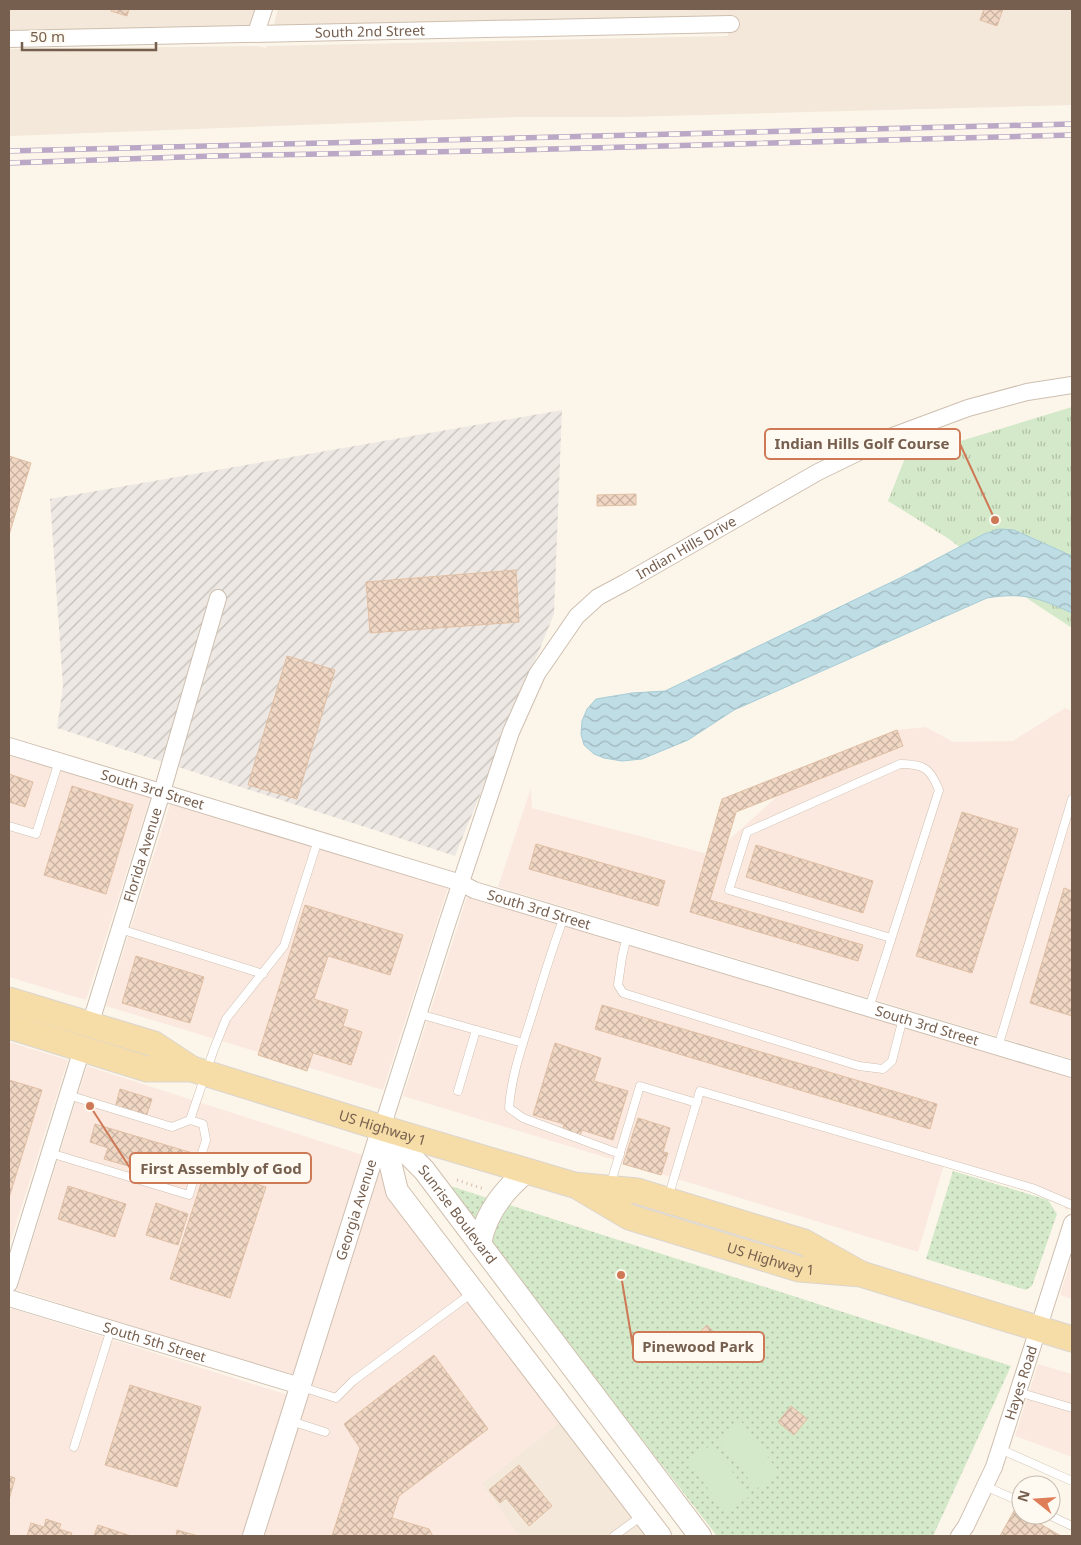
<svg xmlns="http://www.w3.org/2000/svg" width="1081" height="1545" font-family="'Noto Sans',sans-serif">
<defs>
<pattern id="industrial-furrows" width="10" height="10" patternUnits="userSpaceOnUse" patternTransform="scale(1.25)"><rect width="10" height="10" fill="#ede8e3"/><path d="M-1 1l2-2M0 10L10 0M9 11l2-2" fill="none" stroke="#c5bfba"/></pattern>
<pattern id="grass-tufts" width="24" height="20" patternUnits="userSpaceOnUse" patternTransform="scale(1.25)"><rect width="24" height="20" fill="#d4e9c9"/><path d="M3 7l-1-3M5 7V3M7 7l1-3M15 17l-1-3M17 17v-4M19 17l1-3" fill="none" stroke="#b1c0a5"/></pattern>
<pattern id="park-dots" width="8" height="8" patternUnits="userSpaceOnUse" patternTransform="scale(1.25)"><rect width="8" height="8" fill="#d4e9c9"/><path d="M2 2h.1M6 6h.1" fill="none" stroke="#b1c0a5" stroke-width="1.8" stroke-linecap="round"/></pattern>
<pattern id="water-waves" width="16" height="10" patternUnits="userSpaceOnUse" patternTransform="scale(1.25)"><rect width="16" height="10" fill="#bfdde5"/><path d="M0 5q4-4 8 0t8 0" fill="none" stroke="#a0b6bc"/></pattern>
<pattern id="building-cross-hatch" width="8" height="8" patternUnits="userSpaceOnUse" patternTransform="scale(1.25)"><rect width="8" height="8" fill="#f0d7c3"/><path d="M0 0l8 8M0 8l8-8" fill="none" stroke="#c7b2a1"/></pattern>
</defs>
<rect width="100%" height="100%" fill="#fcf6ea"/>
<g fill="#f3e8d9">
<path d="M9 9H256L251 27 9 30Z"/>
<path d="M278 9H1072V105L625 117H519L9 136V49L258 46 266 48 267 46 728 36 726 18 273 27Z"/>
<path d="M561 1421 648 1536H519L482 1484Z"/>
</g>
<g fill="#fbe9df">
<path d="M1065 708 1072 711V1059L498 887 531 788 532 808 712 855 793 782 895 730 925 727 954 742 1013 741Z"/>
<path d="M9 755 150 798 86 1000 9 977Z"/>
<path d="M170 804 448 888 383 1090 106 1006Z"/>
<path d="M467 897 1072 1078V1201L1067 1211 1057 1196 1051 1191 956 1162 947 1163 943 1168 918 1252 403 1096Z"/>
<path d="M9 1042 68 1060 9 1246Z"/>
<path d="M87 1066 363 1155 293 1377 17 1290Z"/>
<path d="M381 1166 561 1421 482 1484 519 1536H264Z"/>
<path d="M1072 1255V1299L1060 1295Z"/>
<path d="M11 1308 288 1395 243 1536H9V1316Z"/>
<path d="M1038 1364 1072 1374V1457L1015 1436Z"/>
</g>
<path fill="url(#industrial-furrows)" d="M562 410 554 614 455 856 57 728 63 686 50 499Z"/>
<path fill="url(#grass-tufts)" d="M1072 407V628L1031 601 949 539 888 501 905 458Z"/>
<g fill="url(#park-dots)">
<path d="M953 1171 1048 1200 1057 1214 1032 1286 1026 1290 926 1259Z"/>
<path d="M444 1184 1011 1366 933 1536H717Z"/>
</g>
<g fill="#d4e9c9">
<path d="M741 1421 779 1472 756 1489 718 1438Z"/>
<path d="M712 1444 750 1496 727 1513 688 1462Z"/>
</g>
<path fill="url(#water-waves)" stroke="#a6ccd6" d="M1000 529 1014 530 1072 556V613C1040 598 1023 592 987 598L734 710 688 740 642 759 622 761 604 758 594 754 584 745 581 734 582 721 587 709 596 699 632 693 665 691 902 577 984 534Z"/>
<g fill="url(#building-cross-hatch)" stroke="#e1bfa4">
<path d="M112 9H129L127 16 111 11Z"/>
<path d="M984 9H1003L997 26 980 20Z"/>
<path d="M9 456 31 463 9 535Z"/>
<path d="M636 494V505L597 506V495Z"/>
<path d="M516 570 519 622 370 633 366 582Z"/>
<path d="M287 656 335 670 297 799 248 785Z"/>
<path d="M897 730 903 746 736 812 710 900 863 945 858 961 690 912 722 799Z"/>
<path d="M9 774 33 782 25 807 9 802Z"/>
<path d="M72 786 133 805 106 894 44 875Z"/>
<path d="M962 812 1018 829 972 973 916 956Z"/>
<path d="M536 844 665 881 658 906 529 869Z"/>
<path d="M756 845 873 881 863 913 746 877Z"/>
<path d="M1064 888 1072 891V1016L1030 1003Z"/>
<path d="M305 905 403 935 390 975 328 956 314 999 348 1010 343 1026 362 1032 351 1065 313 1053 307 1071 258 1055Z"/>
<path d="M136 956 204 977 190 1023 122 1003Z"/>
<path d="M602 1005 937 1104 930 1129 595 1029Z"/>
<path d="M555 1043 601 1058 594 1081 628 1091 613 1140 582 1130 580 1136 562 1131 564 1124 533 1115Z"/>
<path d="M9 1080 42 1090 9 1198Z"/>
<path d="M120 1089 152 1099 146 1117 115 1108Z"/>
<path d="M638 1118 670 1128 663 1152 668 1153 661 1175 623 1164Z"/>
<path d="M95 1124 196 1154 188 1180 143 1166 142 1170 104 1159 108 1148 90 1142Z"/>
<path d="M206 1168 266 1187 230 1298 170 1279Z"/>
<path d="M68 1186 126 1204 115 1237 58 1219Z"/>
<path d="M156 1203 188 1214 178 1245 146 1235Z"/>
<path d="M707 1325 726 1344 713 1358 694 1338Z"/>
<path d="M434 1355 488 1429 399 1496 392 1518 429 1529 433 1536H332L360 1448 344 1424Z"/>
<path d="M130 1385 201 1407 177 1487 105 1465Z"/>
<path d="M791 1406 807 1419 794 1435 778 1422Z"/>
<path d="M519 1465 552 1506 529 1526 506 1498 500 1503 489 1490Z"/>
<path d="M9 1476 15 1478 9 1500Z"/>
<path d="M1015 1509 1021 1513V1515H1025L1061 1536H1000Z"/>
<path d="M46 1519 61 1524 59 1529 72 1533 71 1536H27L31 1523 44 1527Z"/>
<path d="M98 1525 131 1536H94Z"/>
<path d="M177 1530 198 1536H176Z"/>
</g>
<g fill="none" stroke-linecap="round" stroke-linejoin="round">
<g stroke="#cebfb0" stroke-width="9">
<g id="service">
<path d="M9 826 36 834 59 761"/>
<path d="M564 917C551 951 541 986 530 1021 521 1049 511 1078 509 1108L523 1118 620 1154"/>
<path d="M120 929 263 974"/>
<path d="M627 936 622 957 618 985 623 993 859 1066 883 1069 892 1061 903 1018"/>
<path d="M869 1008 939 790C930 768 924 764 900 764L747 832 729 890 891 938"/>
<path d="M419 1014 476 1030"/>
<path d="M998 1047 1072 799"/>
<path d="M458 1091 476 1030 523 1043"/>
<path d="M68 1095 172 1127 190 1120 214 1049 226 1019 284 946 318 840"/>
<path d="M50 1153 189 1195 206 1140 203 1124 190 1120"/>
<path d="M610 1186 640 1086 697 1103"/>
<path d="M668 1198 700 1091 1032 1188 1072 1205"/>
<path d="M302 1387 336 1398 353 1381 472 1293"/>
<path d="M1018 1392 1072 1408"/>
<path d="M291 1421 325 1432"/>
<path d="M74 1447 111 1329"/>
<path d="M1000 1449 1072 1481"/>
<path d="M985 1486 1021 1502"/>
<path d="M1049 1515 1072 1526"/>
<path d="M614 1536 643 1515"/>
</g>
</g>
<g stroke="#cebfb0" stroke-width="18">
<g id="minor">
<path d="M256 33 264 9"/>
<path id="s1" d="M9 39 731 24"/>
<path id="s2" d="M9 746 461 883 474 890 1072 1069"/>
<path id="s3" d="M90 1025 162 792 218 598"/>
<path id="s4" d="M382 1128 447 924 511 732 537 674 577 616 598 597 626 582 818 472 890 437 968 408 1027 392 1072 385"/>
<path d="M9 1284 82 1049"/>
<path id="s5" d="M9 1298 300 1386"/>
<path id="s6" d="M959 1536 966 1526 994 1467 1072 1223"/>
</g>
</g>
<g stroke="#cebfb0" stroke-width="22">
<g id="tertiary">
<path id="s7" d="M253 1536 382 1128"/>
</g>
</g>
<g stroke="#d0bfae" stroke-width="24">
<g id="secondary">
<path id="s8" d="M382 1128 424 1170 700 1536"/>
<path d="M382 1129 397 1191 660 1536"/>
<path d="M480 1244C485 1214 505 1189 527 1171"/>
</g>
</g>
<g stroke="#dbd5d1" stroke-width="27">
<g id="primary">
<path d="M9 1000 154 1044 192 1069"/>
<path id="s9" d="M9 1026 147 1069H192L382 1128 574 1185 637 1191 804 1242 861 1274"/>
<path id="s10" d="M580 1188 629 1217 799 1269 861 1274 1072 1339"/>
</g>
</g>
<path stroke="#d5bba6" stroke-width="3" stroke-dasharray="1 4" stroke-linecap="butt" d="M457 1180 484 1189"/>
<use href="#service" stroke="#fff" stroke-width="8"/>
<use href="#minor" stroke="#fff" stroke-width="16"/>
<use href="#tertiary" stroke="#fff" stroke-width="20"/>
<use href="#secondary" stroke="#fff" stroke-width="22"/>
<use href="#primary" stroke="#f6dda7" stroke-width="25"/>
<g stroke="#baa8c6" stroke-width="5.5">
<g id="rail">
<path d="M9 151 1072 124"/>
<path d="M9 163 212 156 478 151 1072 135"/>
</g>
</g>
<use href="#rail" stroke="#fefaf1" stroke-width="4" stroke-dasharray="11" stroke-linecap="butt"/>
</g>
<g text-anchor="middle" stroke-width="4" stroke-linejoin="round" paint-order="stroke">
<g font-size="14" fill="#765f4e" stroke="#fefaf1">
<text dy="5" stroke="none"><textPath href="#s1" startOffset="361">South 2nd Street</textPath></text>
<text dy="5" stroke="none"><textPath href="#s4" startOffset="680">Indian Hills Drive</textPath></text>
<text dy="5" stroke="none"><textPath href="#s2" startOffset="150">South 3rd Street</textPath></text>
<text dy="5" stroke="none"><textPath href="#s3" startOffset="178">Florida Avenue</textPath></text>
<text dy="5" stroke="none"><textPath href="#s2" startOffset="555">South 3rd Street</textPath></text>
<text dy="5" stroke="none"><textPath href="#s2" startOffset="960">South 3rd Street</textPath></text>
<text dy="5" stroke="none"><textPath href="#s9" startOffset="389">US Highway 1</textPath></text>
<text dy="5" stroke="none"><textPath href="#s7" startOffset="342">Georgia Avenue</textPath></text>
<text dy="5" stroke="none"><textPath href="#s8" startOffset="115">Sunrise Boulevard</textPath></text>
<text dy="5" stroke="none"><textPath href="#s10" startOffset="205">US Highway 1</textPath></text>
<text dy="5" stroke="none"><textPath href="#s5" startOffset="152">South 5th Street</textPath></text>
<text dy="5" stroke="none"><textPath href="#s6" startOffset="166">Hayes Road</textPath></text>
</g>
</g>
<path fill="none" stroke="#ce7856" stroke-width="2" d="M995 520L960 444M90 1106L130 1168M621 1275L633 1347"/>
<g fill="#ce7856" stroke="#fefaf1" stroke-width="2">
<circle cx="995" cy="520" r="5"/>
<circle cx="90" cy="1106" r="5"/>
<circle cx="621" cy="1275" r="5"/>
</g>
<g fill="#fefaf1" stroke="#ce7856" stroke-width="2">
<rect x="765" y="429" width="195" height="30" rx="5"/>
<rect x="130" y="1153" width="181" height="30" rx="5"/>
<rect x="633" y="1332" width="131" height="30" rx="5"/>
</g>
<g font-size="15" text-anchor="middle" font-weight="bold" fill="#765f4e">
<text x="862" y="449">Indian Hills Golf Course</text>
<text x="221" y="1174">First Assembly of God</text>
<text x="698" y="1352">Pinewood Park</text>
</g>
<rect width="1081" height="1545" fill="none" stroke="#765f4e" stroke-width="20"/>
<g transform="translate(1036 1500) rotate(287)"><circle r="24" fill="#fefaf1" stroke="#c8bcb0"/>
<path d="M0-4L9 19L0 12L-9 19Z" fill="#de7d57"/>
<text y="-8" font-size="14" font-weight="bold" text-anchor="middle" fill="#765f4e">N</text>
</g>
<path d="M22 42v8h134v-8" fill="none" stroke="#765f4e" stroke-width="2.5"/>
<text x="30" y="42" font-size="15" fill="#765f4e" stroke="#fefaf1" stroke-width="4" paint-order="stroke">50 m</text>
</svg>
